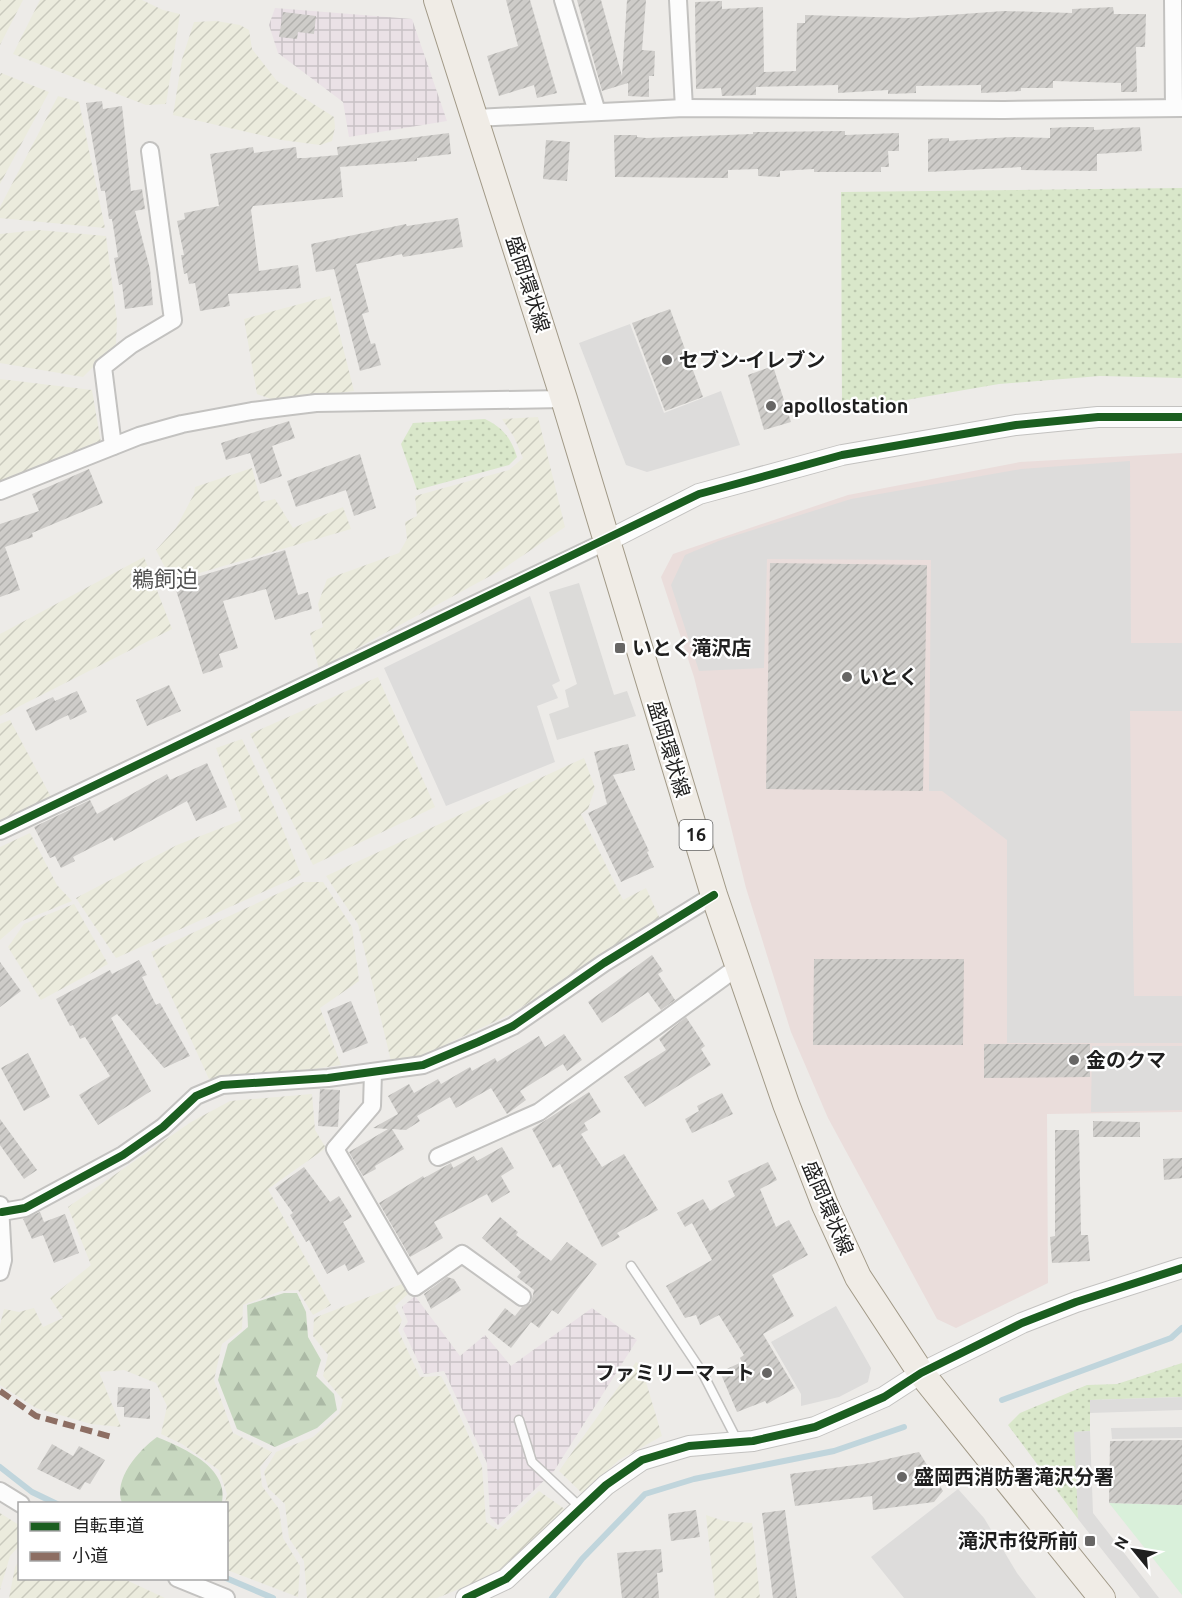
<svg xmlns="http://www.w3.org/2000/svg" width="1182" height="1598" font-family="Ubuntu,'Noto Sans JP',sans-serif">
<defs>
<pattern id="industrial-grid" width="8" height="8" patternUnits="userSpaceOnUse" patternTransform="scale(1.5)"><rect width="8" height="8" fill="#eae1e6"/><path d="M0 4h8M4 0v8" fill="none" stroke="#c8c1c5"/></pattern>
<pattern id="farmland-furrows" width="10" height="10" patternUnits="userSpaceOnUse" patternTransform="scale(1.5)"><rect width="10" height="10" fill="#ebebdd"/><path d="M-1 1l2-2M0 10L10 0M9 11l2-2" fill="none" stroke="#c9c9bd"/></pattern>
<pattern id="grass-dots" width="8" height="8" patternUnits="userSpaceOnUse" patternTransform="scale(1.5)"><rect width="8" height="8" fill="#d9e7ca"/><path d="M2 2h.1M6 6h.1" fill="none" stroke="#bac6ad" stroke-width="1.8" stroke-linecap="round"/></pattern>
<pattern id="forest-firs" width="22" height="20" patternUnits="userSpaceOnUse" patternTransform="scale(1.5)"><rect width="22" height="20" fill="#c8d8c0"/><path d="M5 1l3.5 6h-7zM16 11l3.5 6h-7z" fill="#abb9a5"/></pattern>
<pattern id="building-hatch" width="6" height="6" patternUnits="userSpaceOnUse" patternTransform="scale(1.5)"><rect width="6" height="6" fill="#ceccc9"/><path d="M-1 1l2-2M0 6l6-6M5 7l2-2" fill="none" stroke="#b0afac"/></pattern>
</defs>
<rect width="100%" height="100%" fill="#edebe8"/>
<path fill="#dcdbd9" d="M579 583 614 695 627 691 636 716 557 740 549 714 569 707 565 690 577 684 549 592Z"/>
<path fill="#eadddb" d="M1182 453V1112L1047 1114 1048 1283 956 1328 937 1319 828 1118 791 1032 746 888 694 677 661 577 673 554 848 495 1020 462Z"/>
<g fill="url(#industrial-grid)">
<path d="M275 8 412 19 447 121 349 137 343 102 278 53 269 25Z"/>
<path d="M415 1296 460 1356 485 1335 511 1366 592 1308 637 1340 554 1471 498 1525 490 1517 487 1463 444 1371 424 1374 403 1329 408 1322 402 1307Z"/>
</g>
<g fill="url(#farmland-furrows)">
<path d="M0 0H23L0 45Z"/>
<path d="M40 0H142L163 10 180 14 166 104 146 105 13 54Z"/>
<path d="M216 21 240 25 249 30 252 49 277 81 334 117 335 127 332 141 320 145 282 140 173 115 182 59 194 22Z"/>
<path d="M1 73 49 92 0 184V75Z"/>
<path d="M58 96 79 102 105 228 0 218V207Z"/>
<path d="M38 230 106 236 117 321 116 344 83 377 0 363V234Z"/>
<path d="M330 296 354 391 277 401 257 394 244 319Z"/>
<path d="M0 379 92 390 101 443 0 484Z"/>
<path d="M538 417 565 527 503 569 319 669 310 633 323 627 318 604 327 579 399 553 407 539 405 522 417 516 415 496 509 470 523 458 514 437 502 419Z"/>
<path d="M252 468 261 502 275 499 293 528 343 507 351 529 172 581 156 550 176 528 194 494 195 487Z"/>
<path d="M144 557 172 629 0 716V634Z"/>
<path d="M378 677 435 807 313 865 250 734Z"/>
<path d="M10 720 51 797 0 823V724Z"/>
<path d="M242 739 274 807 301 875 116 958 76 898 177 845 242 820 216 748Z"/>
<path d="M584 758 595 788 588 809 581 814 623 900 646 888 660 919 511 1014 417 1058 391 1061 358 924 326 876Z"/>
<path d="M30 833 57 885 72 901 22 921 0 940V847Z"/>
<path d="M303 882H323L352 927 359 981 320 1008 341 1065 301 1071 209 1079 151 952Z"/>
<path d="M74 904 108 964 41 1000 8 947 24 924Z"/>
<path d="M312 1094 315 1130 326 1148 268 1189 331 1305 313 1315 298 1290 281 1291 243 1305 242 1329 222 1344 214 1380 233 1433 272 1452 260 1467 262 1486 279 1509 283 1538 300 1566 298 1597 227 1570 229 1541 225 1503 227 1494 219 1470 182 1444 161 1434 167 1406 156 1383 124 1370 99 1372 121 1427 91 1424 36 1408 0 1385V1325L4 1309 19 1312 34 1308 43 1327 63 1318 50 1298 91 1265 68 1207 191 1122 230 1101Z"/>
<path d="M402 1284 409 1293 395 1306 402 1320 398 1330 420 1377 441 1376 448 1389 482 1466 486 1522 498 1530 539 1491 566 1510 494 1575 437 1598H307L304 1561 289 1538 285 1504 268 1488 264 1472 276 1452 313 1437 339 1414 343 1400 323 1376 328 1355 313 1336 314 1318Z"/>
<path d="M636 1362 641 1365 662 1436 619 1460 583 1494 559 1471Z"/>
<path d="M0 1513 19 1525 20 1545 10 1556 0 1590Z"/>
<path d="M706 1515 724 1521 752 1523 760 1598H715Z"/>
<path d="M19 1561 20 1578 124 1579 165 1598H9L15 1567Z"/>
</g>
<g fill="url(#grass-dots)">
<path d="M1182 188V378L1100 376 999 384 842 411 841 192Z"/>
<path d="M485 419C503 428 511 438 517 457L509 465 417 490 401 444 413 423Z"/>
<path d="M1182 1363V1397L1090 1400V1431L1075 1432 1078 1519 1008 1425 1020 1413 1087 1385 1117 1384Z"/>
</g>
<g fill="url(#forest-firs)">
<path d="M284 1293H297L306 1312 308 1337 321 1360 316 1376 334 1394 337 1410 317 1428 275 1447 237 1429 218 1380 228 1344 248 1327 247 1305Z"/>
<path d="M157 1437C185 1449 229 1467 222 1503H122C113 1479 138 1451 157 1437Z"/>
</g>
<path fill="#d9f0da" d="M1109 1503 1182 1505V1595Z"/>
<g fill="#dddcdb">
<path d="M630 324 664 413 721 391 740 445 647 472 626 465 579 343Z"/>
<path d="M1130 461 1131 643H1182V711H1130L1134 996H1182V1043H1007V840L942 791H929L931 560 767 559 764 668 699 671 671 585 685 555 721 540 851 499 1021 469Z"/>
<path d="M530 596 560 681 552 685 558 698 537 706 555 762 446 806 384 668Z"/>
<path d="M1092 1046H1182V1110L1091 1112Z"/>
<path d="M836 1306 871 1368 868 1382 839 1397 801 1406V1394L771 1342Z"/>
<path d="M1182 1397V1410L1090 1413V1400Z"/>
<path d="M1182 1427V1438L1112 1439 1111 1428Z"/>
<path d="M1090 1431 1093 1513 1159 1598H1140L1078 1519 1074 1432Z"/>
<path d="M958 1489 984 1518 1017 1573 1036 1598H904L871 1557Z"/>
</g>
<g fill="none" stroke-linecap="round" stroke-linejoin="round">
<g stroke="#c0d5dc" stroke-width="6">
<path d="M1002 1400 1171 1338 1182 1328"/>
<path d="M0 1467 32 1492 57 1504"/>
<path d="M226 1578 273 1598"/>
<path d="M552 1598 582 1559 645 1494 694 1479 834 1451 904 1427"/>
</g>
</g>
<g fill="url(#building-hatch)">
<path d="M506 0H530L557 93 537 98 534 85 499 96 487 56 518 46Z"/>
<path d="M577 0H601L622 76 627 0H646L642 50 655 51 654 76H649V97L628 96V83L602 91Z"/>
<path d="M722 1V9L763 7 764 72 796 71 797 23H805V15L908 18 1004 11 1072 13V9L1113 7 1114 14H1146L1145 47H1136L1137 92H1121V83L1053 81V88H1021V91L981 93V85L916 86V93L888 94V90L838 93V85L756 87V95L722 96 721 88 696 89 695 2Z"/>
<path d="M283 12 316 16 314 34 298 32 297 39 279 37Z"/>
<path d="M102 101 103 109 122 106 131 191 142 189 145 209 135 211 150 269 153 305 125 309 122 284 119 285 114 258 118 257 112 219H109L105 191H101L86 103Z"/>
<path d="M1069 127H1094V130L1140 127 1142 151 1097 154V171L1021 170V167L928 172V139L949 138V141L1012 137 1050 138V128Z"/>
<path d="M845 131V135L899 133V151H888L889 167H881V172H814V169L780 171V177L758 176V169L728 170V178L615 177 614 135H637V137L646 138 753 134V132Z"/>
<path d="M449 133 451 154 417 158V161L340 167 343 197 253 206 251 210 259 271 298 265 301 288 228 294 230 306 200 311 195 283 189 284 187 273 184 274 181 255H184L177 221 185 219 184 213 219 206 210 154 253 147 254 153 296 147 297 158H305L338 155 337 147Z"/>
<path d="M546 140 570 142 567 181 543 179Z"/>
<path d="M458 218 463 247 403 257 402 254 356 264 369 312 362 314 371 344 375 343 381 365 360 371 334 269 316 272 311 244 406 224 407 226Z"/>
<path d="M670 309 703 397 665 411 632 323Z"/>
<path d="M773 366 791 422 764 430 748 375Z"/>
<path d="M289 421 295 438 272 446 282 476 260 484 250 453 226 460 221 443Z"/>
<path d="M360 454 376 508 354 516 346 490 296 507 287 481Z"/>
<path d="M89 469 103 503 32 533 33 537 5 547 20 590 0 597V524L39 511 32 494Z"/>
<path d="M285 550 298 595 308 592 312 609 275 620 266 589 223 601 238 648 219 654 223 667 203 674 174 584Z"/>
<path d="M770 563 927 565 923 791 766 789Z"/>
<path d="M169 685 181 711 147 726 136 700Z"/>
<path d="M77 691 87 712 70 720 68 715 36 731 26 710 53 697 55 701Z"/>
<path d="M628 744 635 770 613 775 649 851 647 852 654 867 621 882 588 813 607 804 594 752Z"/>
<path d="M207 763 227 807 196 821 187 801 114 841 112 837 73 857 75 861 61 868 55 856 50 858 34 827 90 800 97 814 167 774 170 780Z"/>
<path d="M652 955 663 971 658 974 675 1000 661 1010 648 992 602 1023 588 1002Z"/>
<path d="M814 959H964L963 1045H813Z"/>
<path d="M139 960 147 975 142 977 156 1005 160 1003 190 1056 164 1068 117 1014 111 1018 151 1091 98 1125 79 1095 110 1076 85 1037 80 1039 73 1025 70 1026 56 999 110 970 112 974Z"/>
<path d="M0 962 21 991 0 1007Z"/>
<path d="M351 1001 368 1043 343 1053 327 1011Z"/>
<path d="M686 1017 705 1046 701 1049 711 1065 645 1107 624 1077 666 1050 659 1039Z"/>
<path d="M564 1034 582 1060 567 1071 563 1064 520 1091 526 1100 507 1114 491 1088 456 1108 450 1097 417 1116 420 1121 406 1130 392 1129 404 1149 375 1166 376 1169 363 1176 349 1152 388 1129 373 1128 398 1114 388 1096 409 1084 414 1093 438 1079 441 1084 470 1067 472 1071 495 1058 497 1062 539 1036 545 1047Z"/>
<path d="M984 1044H1090V1077L984 1078Z"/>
<path d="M28 1053 50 1097 24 1111 1 1068Z"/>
<path d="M320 1089 340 1090 338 1127 318 1126Z"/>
<path d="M589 1092 601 1112 584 1123 588 1130 581 1134 602 1167 624 1154 658 1210 617 1233 620 1237 602 1247 560 1164 553 1168 532 1129Z"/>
<path d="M722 1093 733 1114 692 1133 685 1119 699 1111 697 1106Z"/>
<path d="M0 1119 37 1170 24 1179 0 1145Z"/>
<path d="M1093 1121 1140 1122V1137H1093Z"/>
<path d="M1055 1130H1079L1081 1235H1088L1090 1261 1052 1263 1050 1237 1055 1236Z"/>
<path d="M502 1147 514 1168 501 1176 510 1192 492 1203 487 1194 434 1222 443 1238 410 1257 379 1203 423 1176 424 1178 451 1163 453 1168 474 1156 477 1161Z"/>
<path d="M1182 1158V1178L1164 1180 1163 1159Z"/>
<path d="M768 1162 777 1180 760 1189 776 1227 789 1220 808 1255 772 1275 794 1316 763 1334 795 1388 767 1404 765 1401 737 1412 720 1372 742 1362 740 1358 744 1355 719 1315 700 1325 696 1315 685 1318 666 1286 712 1260 692 1223 685 1227 677 1213 703 1199 710 1211 735 1196 728 1181Z"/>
<path d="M304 1167 330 1202 339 1196 352 1217 343 1222 365 1262 348 1271 345 1264 327 1274 309 1240 306 1242 290 1215 293 1213 275 1188Z"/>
<path d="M40 1212 44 1222 65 1214 79 1253 54 1263 43 1235 32 1239 23 1219Z"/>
<path d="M500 1217 518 1232 516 1235 551 1261 567 1242 597 1264 558 1314 552 1310 539 1328 531 1322 511 1348 488 1330 505 1308 515 1316 522 1307 531 1303 534 1290 517 1277 521 1272 482 1238Z"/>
<path d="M447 1277 454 1279 461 1290 431 1309 424 1294Z"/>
<path d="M118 1387 150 1389V1419L124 1417V1407H117Z"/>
<path d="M1182 1440V1505L1109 1503 1110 1441Z"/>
<path d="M52 1444 73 1456 79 1446 105 1460 90 1484 85 1482 80 1490 37 1469Z"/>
<path d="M919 1452 943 1491 934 1502 873 1510 872 1496 795 1506 790 1474 869 1463Z"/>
<path d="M696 1510 700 1537 671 1541 668 1514Z"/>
<path d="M785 1510 797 1598H773L762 1513Z"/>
<path d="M661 1549 663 1572 657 1573 659 1598H622L617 1553Z"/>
</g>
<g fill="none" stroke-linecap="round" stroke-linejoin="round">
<g stroke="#c3c2c0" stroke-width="11">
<g id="service">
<path d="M631 1266 702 1372 738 1442"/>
<path d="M519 1420 532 1462 581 1508"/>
</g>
</g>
<g stroke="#c3c2c0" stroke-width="20">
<g id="minor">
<path d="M563 0 597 112"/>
<path d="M678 0 684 108"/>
<path d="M1173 0 1174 108"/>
<path d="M475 118 684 108 1004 110 1182 108"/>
<path d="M113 446 103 367 131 345 173 320 150 151"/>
<path d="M0 491 139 436 182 424 252 411 316 403 564 399"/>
<path d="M0 831 607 541"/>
<path d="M373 1072 372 1106 335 1149 415 1287 462 1254 522 1297"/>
<path d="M438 1157 539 1112 739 966"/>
<path d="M0 1205 3 1260 0 1272"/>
<path d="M2 1212 25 1208 123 1155 163 1127 196 1096 222 1085 328 1078 423 1065 478 1042 513 1026 604 963 714 895"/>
<path d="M0 1491 21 1504"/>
<path d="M177 1578 226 1598"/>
</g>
</g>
<g stroke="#c3c2c0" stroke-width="22">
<g id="tertiary">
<path d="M607 541 699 494 842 455 1016 425 1098 417H1182"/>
<path d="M466 1598 506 1579 606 1485 642 1460 689 1446 753 1441 815 1427 884 1397 921 1373 1022 1323 1076 1302 1182 1268"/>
</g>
</g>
<g stroke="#a19987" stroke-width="28">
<path id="primary" d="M437 0 564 399 714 895 786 1104 825 1205 858 1277 921 1373 1102 1598"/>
</g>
<use href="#service" stroke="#fcfcfc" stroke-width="8"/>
<use href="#minor" stroke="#fcfcfc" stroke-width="16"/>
<use href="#tertiary" stroke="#fcfcfc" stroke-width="20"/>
<use href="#primary" stroke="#f0ece6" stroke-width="26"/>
<path stroke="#8d6e63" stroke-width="6" stroke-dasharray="12 6" stroke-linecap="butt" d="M0 1391 36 1416 112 1437"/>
<g stroke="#fff" stroke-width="11">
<g id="cycleway">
<path d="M0 831 699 494 842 455 1016 425 1098 417H1182"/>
<path d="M2 1212 25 1208 123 1155 163 1127 196 1096 222 1085 328 1078 423 1065 478 1042 513 1026 604 963 714 895"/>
<path d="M466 1598 506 1579 606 1485 642 1460 689 1446 753 1441 815 1427 884 1397 921 1373 1022 1323 1076 1302 1182 1268"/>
</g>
</g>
<use href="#cycleway" stroke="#1b5e20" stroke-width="8"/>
</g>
<g fill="#676665" stroke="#fff" stroke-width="2">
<circle cx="667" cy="360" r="6"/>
<circle cx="771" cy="406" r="6"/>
<rect x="614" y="642" width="12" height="12" rx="3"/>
<circle cx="847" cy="677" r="6"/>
<circle cx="1074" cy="1060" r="6"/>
<circle cx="767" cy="1373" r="6"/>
<circle cx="902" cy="1477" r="6"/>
<rect x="1084" y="1535" width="12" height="12" rx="3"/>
</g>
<g text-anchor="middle" stroke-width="4.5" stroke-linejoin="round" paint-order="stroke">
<rect fill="#fff" stroke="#626262" stroke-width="1.5" x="679.5" y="820" width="33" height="30" rx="4.5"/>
<g font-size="18" font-weight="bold" fill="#1f1f1f">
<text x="696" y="841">16</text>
</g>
<g font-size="20" fill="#1f1f1f" stroke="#fff">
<text transform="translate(528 284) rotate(72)" y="7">盛岡環状線</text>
<text transform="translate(669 749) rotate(73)" y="7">盛岡環状線</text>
<text transform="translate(828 1208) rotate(67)" y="7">盛岡環状線</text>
</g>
<g font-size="20" font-weight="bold" fill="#1f1f1f" stroke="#fff" text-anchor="start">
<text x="679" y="367">セブン-イレブン</text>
<text x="783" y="413">apollostation</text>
<text x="632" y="655">いとく滝沢店</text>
<text x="859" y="684">いとく</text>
<text x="1086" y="1067">金のクマ</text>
<text x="755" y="1380" text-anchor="end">ファミリーマート</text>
<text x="914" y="1484">盛岡西消防署滝沢分署</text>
<text x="1078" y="1548" text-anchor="end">滝沢市役所前</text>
</g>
<g font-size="22" fill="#525252" stroke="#fff">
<text x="165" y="587">鵜飼迫</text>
</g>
</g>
<rect x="18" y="1502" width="210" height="78" fill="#ffffff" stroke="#a5a5a5" stroke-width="1.5"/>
<rect x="30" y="1522" width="30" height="9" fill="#1b5e20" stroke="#a5a5a5" stroke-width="1.5"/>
<text x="72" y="1532" font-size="18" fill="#1f1f1f">自転車道</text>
<rect x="30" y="1552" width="30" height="9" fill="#8d6e63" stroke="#a5a5a5" stroke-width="1.5"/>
<text x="72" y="1562" font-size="18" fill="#1f1f1f">小道</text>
<g transform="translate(1134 1550) rotate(300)" stroke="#ffffff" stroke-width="4.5" paint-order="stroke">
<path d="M0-4.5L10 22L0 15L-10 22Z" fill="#1f1f1f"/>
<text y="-9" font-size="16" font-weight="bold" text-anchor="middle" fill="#1f1f1f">N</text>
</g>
</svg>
